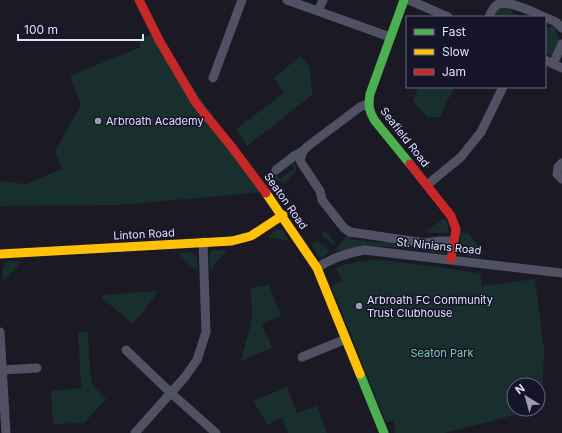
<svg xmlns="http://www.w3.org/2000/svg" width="562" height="433" font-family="Inter,sans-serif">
<rect width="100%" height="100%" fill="#1a1924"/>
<g fill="#182f2d">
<path d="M508 4 513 14 520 17H491L496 9Z"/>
<path d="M554 25 560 41 552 55 547 54 545 48V27L548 28Z"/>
<path d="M155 32 265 192 119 205 0 206V181L25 184 62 169 55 151 81 105 70 76 141 47 139 40Z"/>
<path d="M300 56 310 67 312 95 247 146 236 129 284 93 274 78Z"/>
<path d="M418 87H454L440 117H427L413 101Z"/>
<path d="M293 162 296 166V171L289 178 286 184 272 178 276 174 280 179 294 169 290 164Z"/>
<path d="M273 184 285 188V200Z"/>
<path d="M444 218C447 222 450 228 447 233H428L427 231Z"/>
<path d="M280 229 283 230 289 241 268 237 276 230Z"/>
<path d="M325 231 335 242 333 245 321 234Z"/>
<path d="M461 233H468L486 255 460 243Z"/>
<path d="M347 235 349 236 351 239 381 243 386 241 443 245 448 249 446 254C407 249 375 241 336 252L335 250Z"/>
<path d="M318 241 329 251 323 258 318 257 311 243Z"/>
<path d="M460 246 484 258C475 257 460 258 460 246Z"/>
<path d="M213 250H227L210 270 209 254Z"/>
<path d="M189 252 193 253 197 257 198 269H194L178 253Z"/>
<path d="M369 260 392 261 480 273 482 286 535 279 544 350 542 408 538 409V385H514V409H537L445 433H395L394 421 386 422 331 286 342 281 336 268 348 264Z"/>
<path d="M8 261 21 262 3 281C3 273 1 266 8 261Z"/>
<path d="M271 284 270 287 281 316 262 324 272 348 241 361 252 318 251 288Z"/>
<path d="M159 291 133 324 102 298V295Z"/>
<path d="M88 331 90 372 93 386 106 399 84 423 53 424 51 391 81 388 78 332Z"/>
<path d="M287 387 297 413 317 406 327 433H288L282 418 272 422 269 425 267 424 253 401Z"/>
</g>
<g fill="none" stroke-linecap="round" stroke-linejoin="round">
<g stroke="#505163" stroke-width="9">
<path d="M287 0 390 37"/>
<path d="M409 0 448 17"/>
<path d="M318 11 323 0"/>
<path d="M489 17C491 12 493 7 498 4 508 0 534 12 544 17"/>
<path d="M545 17 556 22 562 28"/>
<path d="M545 60 562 68"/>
<path d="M553 64 562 44"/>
<path d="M213 78 242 0"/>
<path d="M368 104 360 107 308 146 303 151 300 160 302 164 320 191 322 200 344 228 350 232 425 243 440 241H454"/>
<path d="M562 163 558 167 557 174 562 179"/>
<path d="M276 170 294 156 303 151"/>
<path d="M427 185 461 157 481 132 503 87"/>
<path d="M317 268C331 258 347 253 364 250L562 273"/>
<path d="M0 332 6 433"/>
<path d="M126 350 171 393 216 433"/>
<path d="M302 357 346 339"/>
<path d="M2 370 37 368"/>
<path d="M135 433 185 377 197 360 206 332 203 242"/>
</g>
<g stroke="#4caf50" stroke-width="9">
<path d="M404 0 370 94C368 106 369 111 375 121L410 164"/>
<path d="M360 374 384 433"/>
</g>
<g stroke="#ffc107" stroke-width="9">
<path d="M266 193 317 268 360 374"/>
<path d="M0 254 232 241 251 236 283 215"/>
</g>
<g stroke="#c62828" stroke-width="9">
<path d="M139 0 159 40 196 103 231 146 266 193"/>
<path d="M410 164 451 216 456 229 451 259"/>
</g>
</g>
<g fill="#9b9ab0" stroke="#161429" stroke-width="1.5">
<circle cx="98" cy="121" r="4"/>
<circle cx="359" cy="306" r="4"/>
</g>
<g text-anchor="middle" stroke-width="3" stroke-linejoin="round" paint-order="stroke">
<g font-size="11" fill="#e0e0fb" stroke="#161429" text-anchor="start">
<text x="106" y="125">Arbroath Academy</text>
<text x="367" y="304">Arbroath FC Community<tspan x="367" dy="13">Trust Clubhouse</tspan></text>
</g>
<g font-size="11" fill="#e0e0fb" stroke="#161429">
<text transform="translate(405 137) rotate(52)" y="4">Seafield Road</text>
<text transform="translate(286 201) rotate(55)" y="4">Seaton Road</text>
<text transform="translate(144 234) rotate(-3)" y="4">Linton Road</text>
<text transform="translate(439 246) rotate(6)" y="4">St. Ninians Road</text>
</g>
<g font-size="11" fill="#75d2b0" stroke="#161429">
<text x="442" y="357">Seaton Park</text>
</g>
</g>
<rect x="406" y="16" width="140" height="72" fill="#161429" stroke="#67667d"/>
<rect x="414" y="29" width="20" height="6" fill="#4caf50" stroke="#67667d"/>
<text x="442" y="36" font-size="12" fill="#e0e0fb">Fast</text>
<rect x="414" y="49" width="20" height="6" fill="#ffc107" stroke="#67667d"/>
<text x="442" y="56" font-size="12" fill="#e0e0fb">Slow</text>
<rect x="414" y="69" width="20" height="6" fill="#c62828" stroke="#67667d"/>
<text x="442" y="76" font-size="12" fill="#e0e0fb">Jam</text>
<g transform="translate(526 397) rotate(323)"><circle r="19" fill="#161429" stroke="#67667d"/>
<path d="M0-3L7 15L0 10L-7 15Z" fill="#9b9ab0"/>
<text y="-6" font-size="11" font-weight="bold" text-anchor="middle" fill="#e0e0fb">N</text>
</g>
<path d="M18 34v6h125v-6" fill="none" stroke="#e0e0fb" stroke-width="2"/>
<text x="24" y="34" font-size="12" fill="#e0e0fb" stroke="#161429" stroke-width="3" paint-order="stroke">100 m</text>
</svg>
